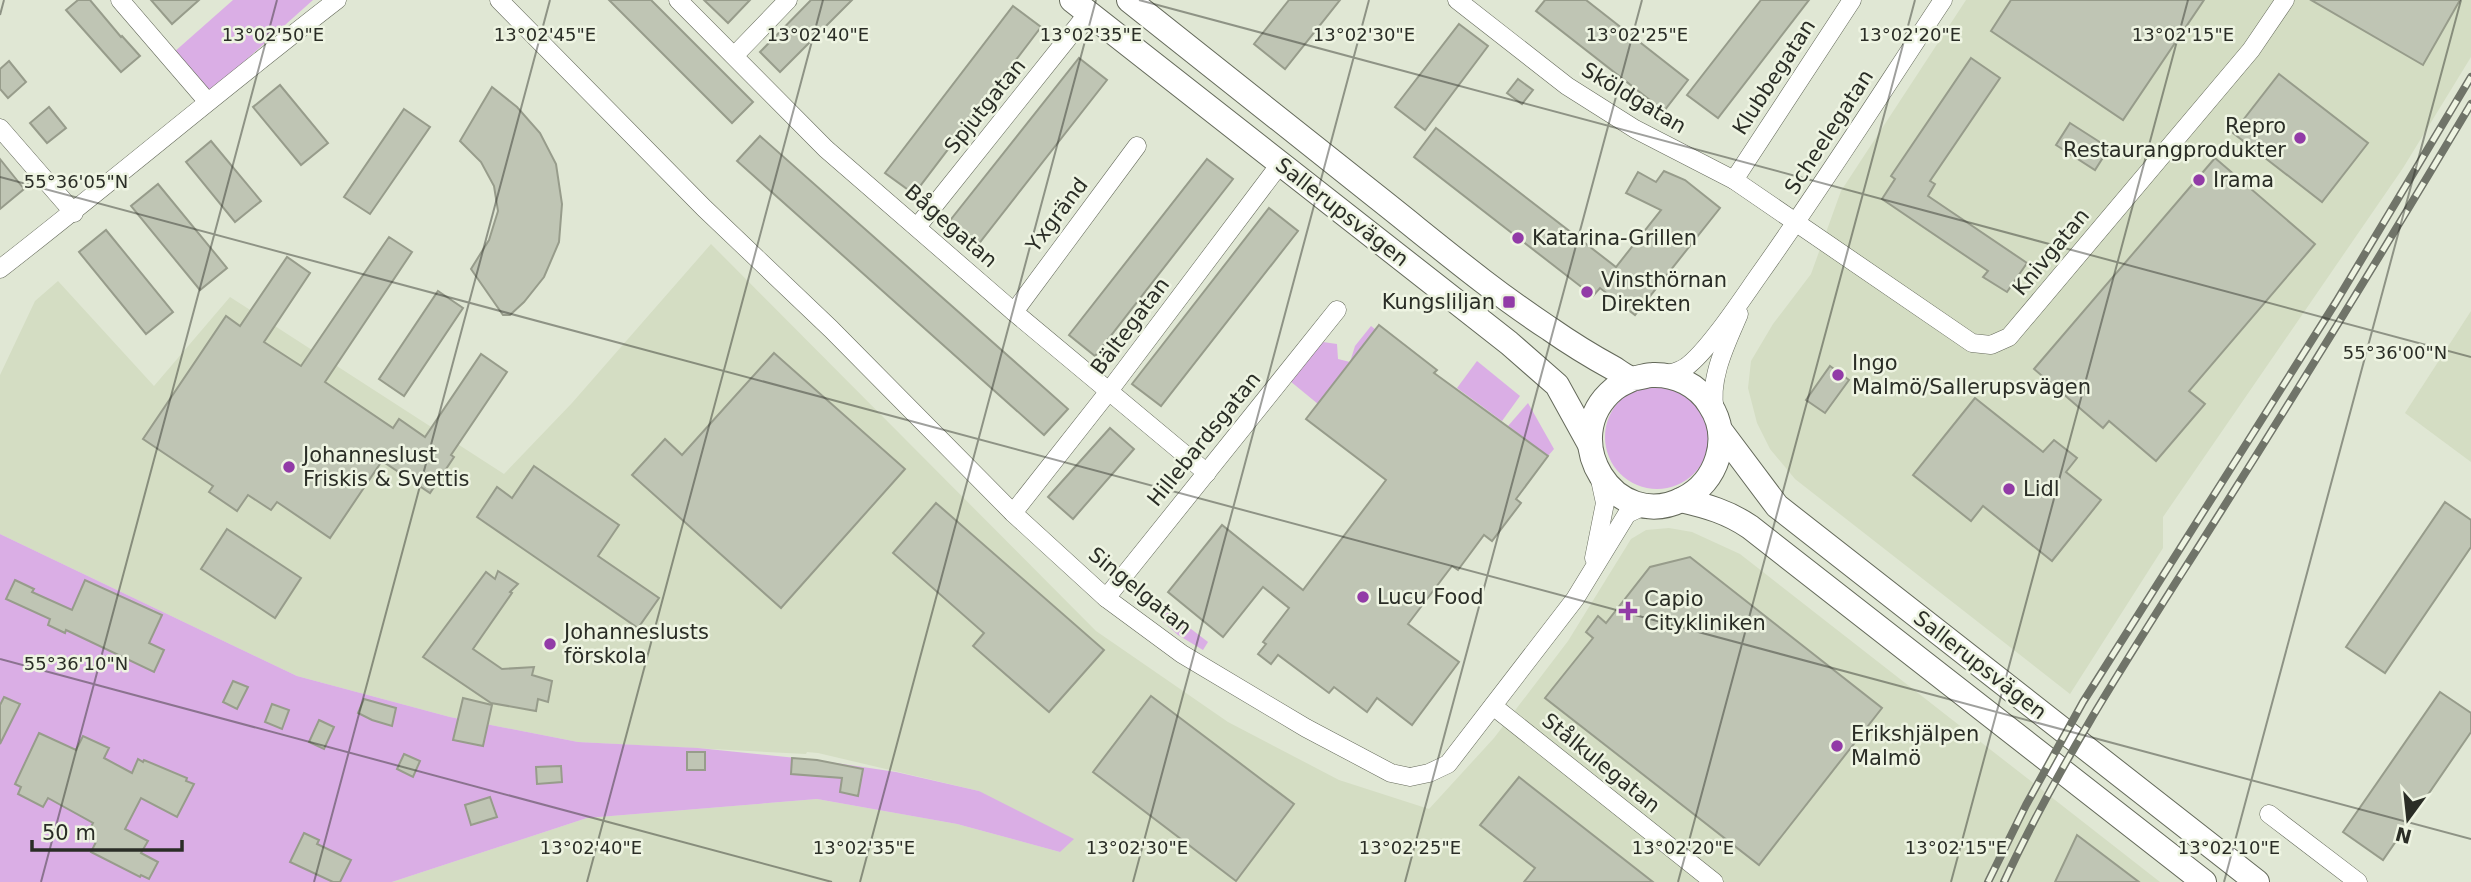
<svg xmlns="http://www.w3.org/2000/svg" width="2471" height="882" font-family="'DejaVu Sans',sans-serif">
<rect width="100%" height="100%" fill="#e0e7d4"/>
<g fill="#d4ddc3">
<path d="M1966 0H2471V57L2403 168 2163 517V548L2070 694 1795 479 1770 449 1757 423 1748 388 1751 361 1773 324 1811 274 1841 191Z"/>
<path d="M711 244 1096 631 1228 722 1339 780 1429 809 1494 738 1568 641 1631 539 1646 530 1669 528 1692 532 1740 554 2160 882H392L587 818 817 799 957 824 1060 852 979 791 818 753 807 752 806 754 578 742 450 717 297 676 0 534V375L35 301 58 281 154 386 230 297 504 474 572 403Z"/>
<path d="M2471 311V462L2405 413Z"/>
</g>
<g fill="#daaee5">
<path d="M233 0H313L209 93 173 53Z"/>
<path d="M1371 326 1376 330 1318 404 1290 381 1323 342 1337 344 1338 359 1350 362 1355 346Z"/>
<path d="M1477 361 1520 396 1502 421 1457 388Z"/>
<circle cx="1657" cy="437" r="52"/>
<path d="M1528 403 1554 449 1548 456 1508 426Z"/>
<path d="M0 534 297 676 450 717 578 742 698 748 816 760 896 772 979 791 1074 839 1060 852 957 824 817 799 587 818 392 882H0Z"/>
<path d="M1165 609 1208 642 1203 650 1178 635 1159 618Z"/>
</g>
<g fill="#bfc5b4" stroke="#979c8b" stroke-width="2">
<path d="M78 0H90L121 37 122 36 140 56 121 72 66 10Z"/>
<path d="M151 0H199L172 24Z"/>
<path d="M609 0H651L753 102 732 123Z"/>
<path d="M704 0H750L728 23Z"/>
<path d="M811 0H852L780 72 760 52Z"/>
<path d="M1289 0H1340L1285 69 1254 44Z"/>
<path d="M1545 0H1586L1688 80 1664 111 1536 11Z"/>
<path d="M1761 0H1809L1718 118 1687 95Z"/>
<path d="M2011 0H2204L2123 120 1991 31Z"/>
<path d="M2311 0H2460L2423 65Z"/>
<path d="M1013 6 1041 27 914 194 885 173Z"/>
<path d="M1459 24 1488 46 1425 130 1395 107Z"/>
<path d="M1079 58 1107 80 977 246 948 223Z"/>
<path d="M1971 58 2000 78 1930 181 1935 184 1928 196 2027 263 2007 292 1983 277 1988 271 1882 199 1895 179 1891 176Z"/>
<path d="M9 61 26 82 8 98 0 89V69Z"/>
<path d="M2279 74 2368 143 2322 202 2233 133Z"/>
<path d="M1518 79 1533 90 1522 104 1507 93Z"/>
<path d="M280 85 328 143 301 165 253 107Z"/>
<path d="M492 87 517 107 540 133 556 164 562 204 559 242 544 277 524 302 510 315H503L471 269 489 240 498 211 494 186 481 162 460 141Z"/>
<path d="M49 107 66 128 47 143 30 123Z"/>
<path d="M404 109 430 127 370 214 344 197Z"/>
<path d="M2070 123 2109 148 2095 170 2056 145Z"/>
<path d="M1436 128 1616 267 1661 210 1626 193 1638 172 1656 182 1664 171 1685 180 1720 208 1635 315 1600 288 1593 296 1414 157Z"/>
<path d="M760 136 1068 409 1044 435 737 161Z"/>
<path d="M211 141 261 201 235 222 186 162Z"/>
<path d="M2215 158 2315 244 2189 391 2205 404 2156 461 2109 421 2103 428 2034 369Z"/>
<path d="M0 159 24 189 0 209Z"/>
<path d="M1207 159 1233 179 1095 356 1069 335Z"/>
<path d="M158 184 227 268 200 290 131 206Z"/>
<path d="M1269 208 1298 231 1161 406 1132 384Z"/>
<path d="M106 230 173 312 146 334 79 252Z"/>
<path d="M389 237 412 252 325 382 393 428 399 419 425 437 481 354 507 372 451 455 454 457 430 493 382 461 330 538 277 502 271 510 248 495 237 511 209 492 213 486 143 439 226 316 240 326 287 257 310 273 264 342 301 366Z"/>
<path d="M438 291 463 308 404 396 379 379Z"/>
<path d="M1379 325 1437 370 1434 373 1548 456 1516 499 1521 503 1492 541 1484 535 1458 570 1452 566 1408 624 1459 662 1412 725 1377 698 1367 712 1334 687 1329 693 1278 655 1271 664 1258 654 1266 644 1263 642 1289 608 1263 587 1223 637 1168 592 1222 525 1303 590 1386 480 1306 419Z"/>
<path d="M774 353 905 469 781 608 632 475 665 439 682 455Z"/>
<path d="M1830 366 1849 380 1825 413 1806 400Z"/>
<path d="M1975 398 2043 452 2054 440 2077 458 2066 472 2101 500 2052 561 1983 506 1971 521 1913 475Z"/>
<path d="M1110 428 1134 449 1073 519 1048 497Z"/>
<path d="M534 466 619 525 598 556 659 598 638 628 477 517 497 487 512 498Z"/>
<path d="M2445 502 2471 520V547L2385 673 2346 647Z"/>
<path d="M936 503 1104 650 1049 712 973 646 984 633 893 553Z"/>
<path d="M227 529 301 578 275 618 201 569Z"/>
<path d="M1690 557 1882 708 1759 865 1545 698 1593 638 1586 632 1598 616 1606 623 1650 567Z"/>
<path d="M498 571 518 584 510 592 512 593 473 649 502 669 534 667 532 675 552 681 548 702 538 699 536 711 491 703 423 657 486 572 495 579Z"/>
<path d="M15 580 34 589 32 592 72 610 85 580 162 615 149 643 164 650 154 672 66 630 65 633 48 625 50 619 6 599Z"/>
<path d="M233 681 248 687 237 709 223 702Z"/>
<path d="M2440 692 2471 713V732L2383 860 2343 832Z"/>
<path d="M1151 696 1294 804 1236 881 1093 772Z"/>
<path d="M4 697 20 704 0 744V705Z"/>
<path d="M463 698 492 705 483 746 453 740Z"/>
<path d="M364 699 396 708 392 726 372 720 358 713Z"/>
<path d="M272 704 289 710 282 729 265 722Z"/>
<path d="M319 720 334 727 324 749 309 742Z"/>
<path d="M39 733 76 750 83 736 109 748 104 758 132 773 138 759 143 762 144 760 187 778 186 781 194 784 177 817 141 798 125 829 148 841 141 853 158 862 149 879 141 875 140 877 91 852 96 842 86 837 93 823 48 798 43 807 18 794 21 787 15 784Z"/>
<rect x="687" y="752" width="18" height="18"/>
<path d="M404 754 420 761 413 777 397 769Z"/>
<path d="M792 758 817 760 863 769 858 796 840 792 842 778 791 774Z"/>
<path d="M561 766 562 782 537 784 536 767Z"/>
<path d="M1519 777 1653 882H1524L1535 868 1480 825Z"/>
<path d="M490 797 497 817 471 825 465 805Z"/>
<path d="M304 833 319 840 317 844 351 860 340 882H333L290 862Z"/>
<path d="M2077 835 2139 882H2055Z"/>
</g>
<g fill="none" stroke-linecap="round" stroke-linejoin="round">
<g stroke="#64695a" stroke-width="19">
<g id="minor">
<path d="M120 0 207 101"/>
<path d="M499 0 704 208 831 329 1013 513 1106 598 1182 654 1306 728 1391 773 1410 777 1429 773 1448 764 1575 599 1627 514 1646 505"/>
<path d="M678 0 826 149 1014 312 1207 473"/>
<path d="M1457 0 1567 86 1635 129 1734 180 1972 343 1991 345 2009 337 2251 50 2285 0"/>
<path d="M735 55 788 0"/>
<path d="M0 128 74 213"/>
<path d="M1734 180 1852 0"/>
<path d="M917 227 1088 13"/>
<path d="M0 269C113 181 223 88 337 0"/>
<path d="M1014 312 1137 146"/>
<path d="M1661 375C1671 374 1678 372 1686 367 1708 351 1742 299 1759 275 1823 185 1882 92 1943 0"/>
<path d="M1715 411C1708 379 1727 342 1739 314"/>
<path d="M1013 513 1109 391 1280 164"/>
<path d="M1594 558 1605 503 1599 475"/>
<path d="M1106 598 1337 310"/>
<path d="M1493 706 1714 882"/>
<path d="M2269 814 2358 882"/>
</g>
</g>
<g stroke="#64695a" stroke-width="26">
<g id="secondary">
<path d="M1072 0 1509 343 1557 385 1589 443"/>
<path d="M1129 0C1212 66 1295 131 1377 197 1434 242 1489 289 1550 329 1570 343 1591 356 1613 368 1618 371 1625 377 1631 378 1637 379 1646 375 1652 375 1675 374 1698 385 1710 405 1732 438 1717 482 1683 499 1615 534 1555 438 1614 389 1619 385 1626 382 1632 379"/>
<path d="M1720 430 1777 506 2257 882"/>
<path d="M1681 500C1707 506 1728 512 1750 527L2204 882"/>
</g>
</g>
<use href="#minor" stroke="#fff" stroke-width="18"/>
<use href="#secondary" stroke="#fff" stroke-width="24"/>
<g stroke="#707469" stroke-width="8">
<g id="rail">
<path d="M1988 882 2026 805 2083 702 2336 302 2471 77"/>
<path d="M2004 882C2062 757 2139 641 2213 524 2301 385 2387 245 2471 104"/>
</g>
</g>
<use href="#rail" stroke="#eef4e2" stroke-width="5" stroke-dasharray="16" stroke-linecap="butt"/>
</g>
<path fill="none" stroke="#2a2d26" stroke-width="2" stroke-opacity="0.45" d="M1139 0 2471 357M0 15 4 0M0 177 2471 839M0 659 832 882M41 882 277 0M314 882 550 0M587 882 823 0M860 882 1096 0M1133 882 1369 0M1405 882 1642 0M1678 882 1915 0M1951 882 2188 0M2224 882 2461 0"/>
<g fill="#923ba7" stroke="#eef4e2" stroke-width="2.5">
<circle cx="2300" cy="138" r="7"/>
<circle cx="2199" cy="180" r="7"/>
<circle cx="1518" cy="238" r="7"/>
<circle cx="1587" cy="292" r="7"/>
<rect x="1502" y="295" width="14" height="14" rx="3.5"/>
<circle cx="1838" cy="375" r="7"/>
<circle cx="289" cy="467" r="7"/>
<circle cx="2009" cy="489" r="7"/>
<circle cx="1363" cy="597" r="7"/>
<path d="M1624.5 600.5h7v7h7v7h-7v7h-7v-7h-7v-7h7z"/>
<circle cx="550" cy="644" r="7"/>
<circle cx="1837" cy="746" r="7"/>
</g>
<g text-anchor="middle" stroke-width="5" stroke-linejoin="round" paint-order="stroke">
<g font-size="21" fill="#2a2d26" stroke="#eef4e2">
<text transform="translate(1774 77) rotate(-57)" y="7">Klubbegatan</text>
<text transform="translate(1634 98) rotate(31)" y="7">Sköldgatan</text>
<text transform="translate(985 106) rotate(-51)" y="7">Spjutgatan</text>
<text transform="translate(1829 132) rotate(-57)" y="7">Scheelegatan</text>
<text transform="translate(1342 212) rotate(38)" y="7">Sallerupsvägen</text>
<text transform="translate(1057 215) rotate(-53)" y="7">Yxgränd</text>
<text transform="translate(951 226) rotate(41)" y="7">Bågegatan</text>
<text transform="translate(2051 252) rotate(-50)" y="7">Knivgatan</text>
<text transform="translate(1130 326) rotate(-53)" y="7">Bältegatan</text>
<text transform="translate(1204 439) rotate(-51)" y="7">Hillebardsgatan</text>
<text transform="translate(1140 591) rotate(39)" y="7">Singelgatan</text>
<text transform="translate(1980 665) rotate(38)" y="7">Sallerupsvägen</text>
<text transform="translate(1601 763) rotate(39)" y="7">Stålkulegatan</text>
</g>
<g font-size="21" fill="#2a2d26" stroke="#eef4e2" text-anchor="start">
<text x="2286" y="133" text-anchor="end">Repro<tspan x="2286" dy="24">Restaurangprodukter</tspan></text>
<text x="2213" y="187">Irama</text>
<text x="1532" y="245">Katarina-Grillen</text>
<text x="1601" y="287">Vinsthörnan<tspan x="1601" dy="24">Direkten</tspan></text>
<text x="1495" y="309" text-anchor="end">Kungsliljan</text>
<text x="1852" y="370">Ingo<tspan x="1852" dy="24">Malmö/Sallerupsvägen</tspan></text>
<text x="303" y="462">Johanneslust<tspan x="303" dy="24">Friskis &amp; Svettis</tspan></text>
<text x="2023" y="496">Lidl</text>
<text x="1377" y="604">Lucu Food</text>
<text x="1644" y="606">Capio<tspan x="1644" dy="24">Citykliniken</tspan></text>
<text x="564" y="639">Johanneslusts<tspan x="564" dy="24">förskola</tspan></text>
<text x="1851" y="741">Erikshjälpen<tspan x="1851" dy="24">Malmö</tspan></text>
</g>
</g>
<g font-size="18" text-anchor="middle" fill="#2a2d26" stroke="#eef4e2" stroke-width="5" stroke-linejoin="round" paint-order="stroke">
<text x="273" y="41">13°02'50"E</text>
<text x="545" y="41">13°02'45"E</text>
<text x="818" y="41">13°02'40"E</text>
<text x="1091" y="41">13°02'35"E</text>
<text x="1364" y="41">13°02'30"E</text>
<text x="1637" y="41">13°02'25"E</text>
<text x="1910" y="41">13°02'20"E</text>
<text x="2183" y="41">13°02'15"E</text>
<text x="76" y="188">55°36'05"N</text>
<text x="2395" y="359">55°36'00"N</text>
<text x="76" y="670">55°36'10"N</text>
<text x="591" y="854">13°02'40"E</text>
<text x="864" y="854">13°02'35"E</text>
<text x="1137" y="854">13°02'30"E</text>
<text x="1410" y="854">13°02'25"E</text>
<text x="1683" y="854">13°02'20"E</text>
<text x="1956" y="854">13°02'15"E</text>
<text x="2229" y="854">13°02'10"E</text>
</g>
<g transform="translate(2408 819) rotate(195)" stroke="#eef4e2" stroke-width="5" paint-order="stroke">
<path d="M0-5L12 26L0 18L-12 26Z" fill="#2a2d26"/>
<text y="-10" font-size="19" font-weight="bold" text-anchor="middle" fill="#2a2d26">N</text>
</g>
<path d="M32 840v10h150v-10" fill="none" stroke="#2a2d26" stroke-width="3.5"/>
<text x="42" y="840" font-size="21" fill="#2a2d26" stroke="#eef4e2" stroke-width="5" paint-order="stroke">50 m</text>
</svg>
